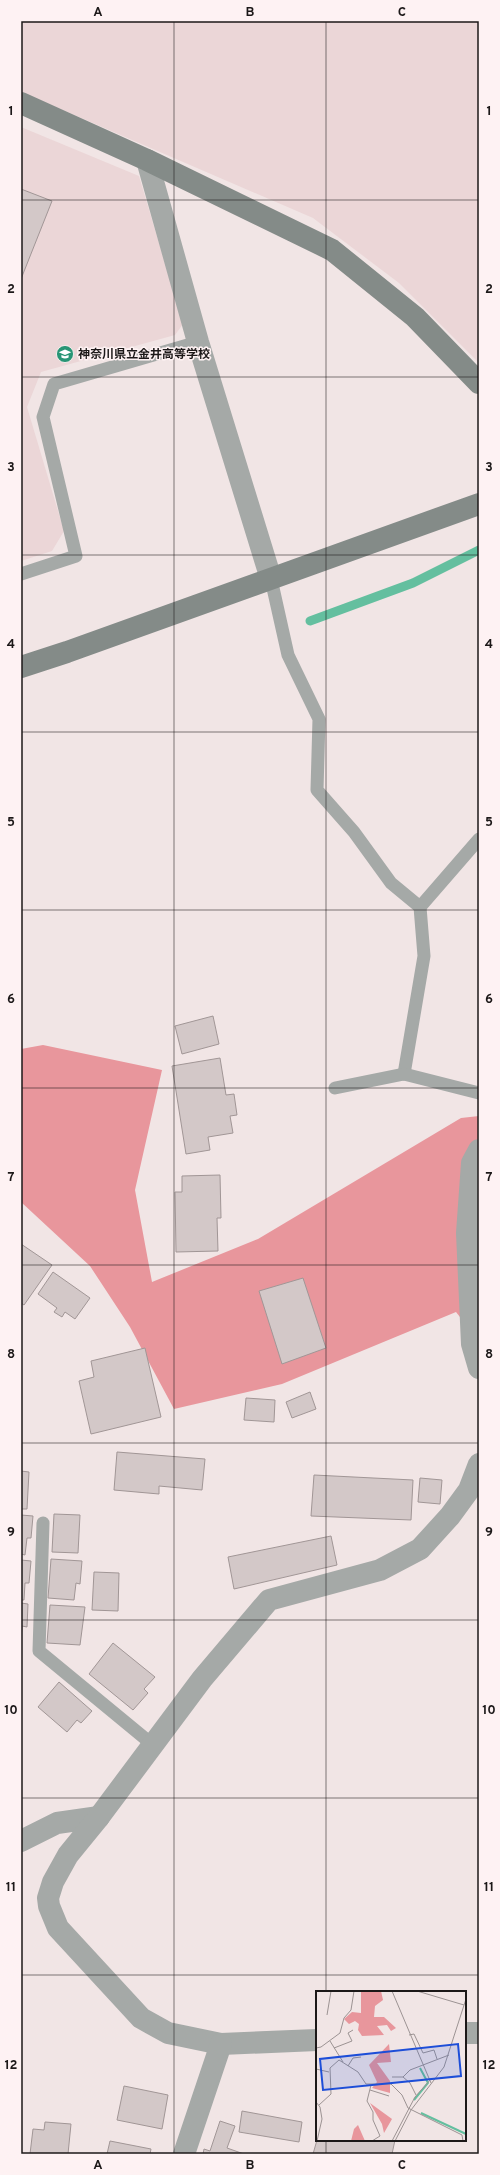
<svg xmlns="http://www.w3.org/2000/svg" width="500" height="2175" font-family="Overpass,'Noto Sans JP',sans-serif">
<rect width="100%" height="100%" fill="#f1e5e5"/>
<g fill="#ebd6d7">
<path d="M21 21H479V363L399 283 313 218 21 92Z"/>
<path d="M21 127 139 176 183 324 175 335 41 372 27 407 64 531 52 551 21 561Z"/>
</g>
<path fill="#e8969c" d="M43 1045 162 1070 135 1190 152 1282 258 1239 461 1118 479 1116V1341L456 1312 282 1384 174 1409 130 1327 90 1266 21 1202V1049Z"/>
<g fill="none" stroke-linecap="round" stroke-linejoin="round">
<path stroke="#64bf9f" stroke-width="9" d="M310 621 413 583 479 550"/>
</g>
<g fill="#d3c8c8" stroke="#a19696">
<path d="M21 189 52 201 21 279Z"/>
<path d="M213 1016 219 1044 182 1054 175 1026Z"/>
<path d="M220 1058 226 1095 234 1094 237 1115 230 1116 233 1133 208 1137 210 1150 186 1154 172 1066Z"/>
<path d="M220 1175 221 1218H217L218 1251 176 1252 175 1192H182V1176Z"/>
<path d="M21 1244 52 1265 24 1305 21 1303Z"/>
<path d="M53 1272 90 1298 75 1319 65 1312 62 1317 54 1312 57 1308 38 1294Z"/>
<path d="M303 1278 326 1348 282 1364 259 1291Z"/>
<path d="M145 1348 161 1417 91 1434 79 1381 94 1377 91 1361Z"/>
<path d="M310 1392 316 1409 292 1418 286 1402Z"/>
<path d="M246 1398 275 1400 274 1422 244 1420Z"/>
<path d="M117 1452 205 1459 202 1490 159 1486V1494L114 1490Z"/>
<path d="M21 1471 29 1472 27 1509H21Z"/>
<path d="M314 1475 413 1480 411 1520 311 1516Z"/>
<path d="M420 1478 442 1480 440 1504 418 1502Z"/>
<path d="M54 1514 80 1515 78 1553 52 1552Z"/>
<path d="M21 1515 33 1516 31 1538H27L25 1555 21 1554Z"/>
<path d="M331 1536 337 1565 234 1589 228 1557Z"/>
<path d="M51 1559 82 1561 80 1584 76 1583 74 1600 48 1598Z"/>
<path d="M21 1560 31 1561 29 1583H25L24 1600H21Z"/>
<path d="M94 1572 119 1573 118 1611 92 1610Z"/>
<path d="M21 1603 28 1604 27 1627 22 1626 21 1639Z"/>
<path d="M50 1605 85 1607 80 1645 47 1643Z"/>
<path d="M113 1643 155 1677 144 1689 148 1693 133 1710 89 1674Z"/>
<path d="M59 1682 92 1711 81 1723 77 1720 67 1732 38 1707Z"/>
<path d="M124 2086 168 2095 162 2129 117 2120Z"/>
<path d="M242 2111 302 2122 299 2142 239 2132Z"/>
<path d="M220 2121 235 2126 227 2148 244 2154H203L204 2149 210 2151Z"/>
<path d="M45 2122 71 2124 68 2154H30L33 2129 44 2130Z"/>
<path d="M317 2140H395L392 2154H313Z"/>
<path d="M110 2141 151 2149 150 2154H107Z"/>
</g>
<g fill="none" stroke-linecap="round" stroke-linejoin="round">
<g stroke="#a5a9a7" stroke-width="13">
<path d="M21 574 76 556 43 417 54 384 198 342"/>
<path d="M271 579 288 655 319 719 317 790 354 832 391 883 420 907 424 956 404 1074"/>
<path d="M420 907 479 839"/>
<path d="M335 1088 404 1074 479 1093"/>
<path d="M43 1523 39 1651 153 1745"/>
</g>
<g stroke="#a5a9a7" stroke-width="22">
<path d="M147 160 198 342 271 579"/>
<path d="M479 1150 472 1163 467 1233 472 1344 479 1368"/>
<path d="M21 1841 57 1823 99 1817"/>
<path d="M465 2033H479"/>
<path d="M317 2040 221 2044 168 2033 141 2018 58 1928 49 1906 48 1898 53 1882 68 1855 99 1817 202 1679 269 1600 380 1570 420 1549 450 1516 469 1490 479 1464"/>
<path d="M184 2154 221 2044"/>
</g>
<g stroke="#848b88" stroke-width="22">
<path d="M21 103 147 160 332 250 415 317 479 383"/>
<path d="M21 667 67 652 479 504"/>
</g>
</g>
<path fill="none" stroke="#1c1818" stroke-width="1" stroke-opacity="0.55" d="M174 21V2154M326 21V1992M21 200H479M21 377H479M21 555H479M21 732H479M21 910H479M21 1088H479M21 1265H479M21 1443H479M21 1620H479M21 1798H479M21 1975H479M326 2140V2154"/>
<defs>
<g id="school-disc" transform="scale(0.9)"><circle r="9.5" fill="#289575" stroke="#fef2f3"/><path d="M0-5L7-2L0 1L-7-2ZM-4 1L0 2.5L4 1V4Q0 6-4 4Z" fill="#fff"/></g>
</defs>
<g fill-rule="evenodd">
<use href="#school-disc" x="65" y="354"/>
</g>
<g text-anchor="middle" stroke-width="3" stroke-linejoin="round" paint-order="stroke">
<g font-size="12" font-weight="bold" fill="#1c1818" stroke="#fef2f3" text-anchor="start">
<text x="78" y="358">神奈川県立金井高等学校</text>
</g>
</g>
<g transform="translate(316 1991)">
<rect width="150" height="150" fill="#f1e5e5"/>
<path d="M45 0H65L67 9 59 15 58 26H68L80 37 75 40 71 34 61 35 68 44 46 45 42 39 43 33 39 30 33 33 28 28 36 21 45 22ZM73 53 75 71 61 72 74 90V102L56 97 61 91 53 74ZM54 112 76 128 68 142 66 133ZM42 134 49 150H35L38 138Z" fill="#e8969c"/>
<path fill="none" stroke="#64bf9f" stroke-width="2" d="M98 109 112 92 104 77M105 122 150 143"/>
<path fill="none" stroke="#9c9393" stroke-width="1" d="M76 0 115 92M101 0 148 14M11 24 15 0M93 44 98 43 107 62 118 59 121 68M14 50 27 71M0 57 5 56 24 42 28 27 35 19 38 0M18 57 36 50 32 42 37 39M32 75 37 67 45 66M0 78 13 81M76 86H87L94 79 133 64M87 86 94 92 100 104M55 94 51 110 57 121V129L64 145 56 150M54 99 73 105M0 111 4 116 6 128 1 150M3 114 15 103 14 77 23 69 42 81 50 93H75L86 104 92 117 146 144 147 150M76 150 99 106 114 89M79 150 95 119 128 76 150 8"/>
<path fill="#1d4ed8" fill-opacity="0.15" stroke="#1d4ed8" stroke-width="2" d="M142 53 145 85 7 99 4 68Z"/>
<rect width="150" height="150" fill="none" stroke="#1c1818" stroke-width="2"/>
</g>
<rect width="500" height="2175" fill="none" stroke="#fef2f3" stroke-width="44"/>
<rect x="22" y="22" width="456" height="2131" fill="none" stroke="#1c1818" stroke-width="1.5"/>
<g font-size="13" text-anchor="middle" font-weight="bold" fill="#1c1818">
<text x="98" y="16">A</text>
<text x="250" y="16">B</text>
<text x="402" y="16">C</text>
<text x="11" y="115">1</text>
<text x="489" y="115">1</text>
<text x="11" y="293">2</text>
<text x="489" y="293">2</text>
<text x="11" y="471">3</text>
<text x="489" y="471">3</text>
<text x="11" y="648">4</text>
<text x="489" y="648">4</text>
<text x="11" y="826">5</text>
<text x="489" y="826">5</text>
<text x="11" y="1003">6</text>
<text x="489" y="1003">6</text>
<text x="11" y="1181">7</text>
<text x="489" y="1181">7</text>
<text x="11" y="1358">8</text>
<text x="489" y="1358">8</text>
<text x="11" y="1536">9</text>
<text x="489" y="1536">9</text>
<text x="11" y="1714">10</text>
<text x="489" y="1714">10</text>
<text x="11" y="1891">11</text>
<text x="489" y="1891">11</text>
<text x="11" y="2069">12</text>
<text x="489" y="2069">12</text>
<text x="98" y="2169">A</text>
<text x="250" y="2169">B</text>
<text x="402" y="2169">C</text>
</g>
</svg>
